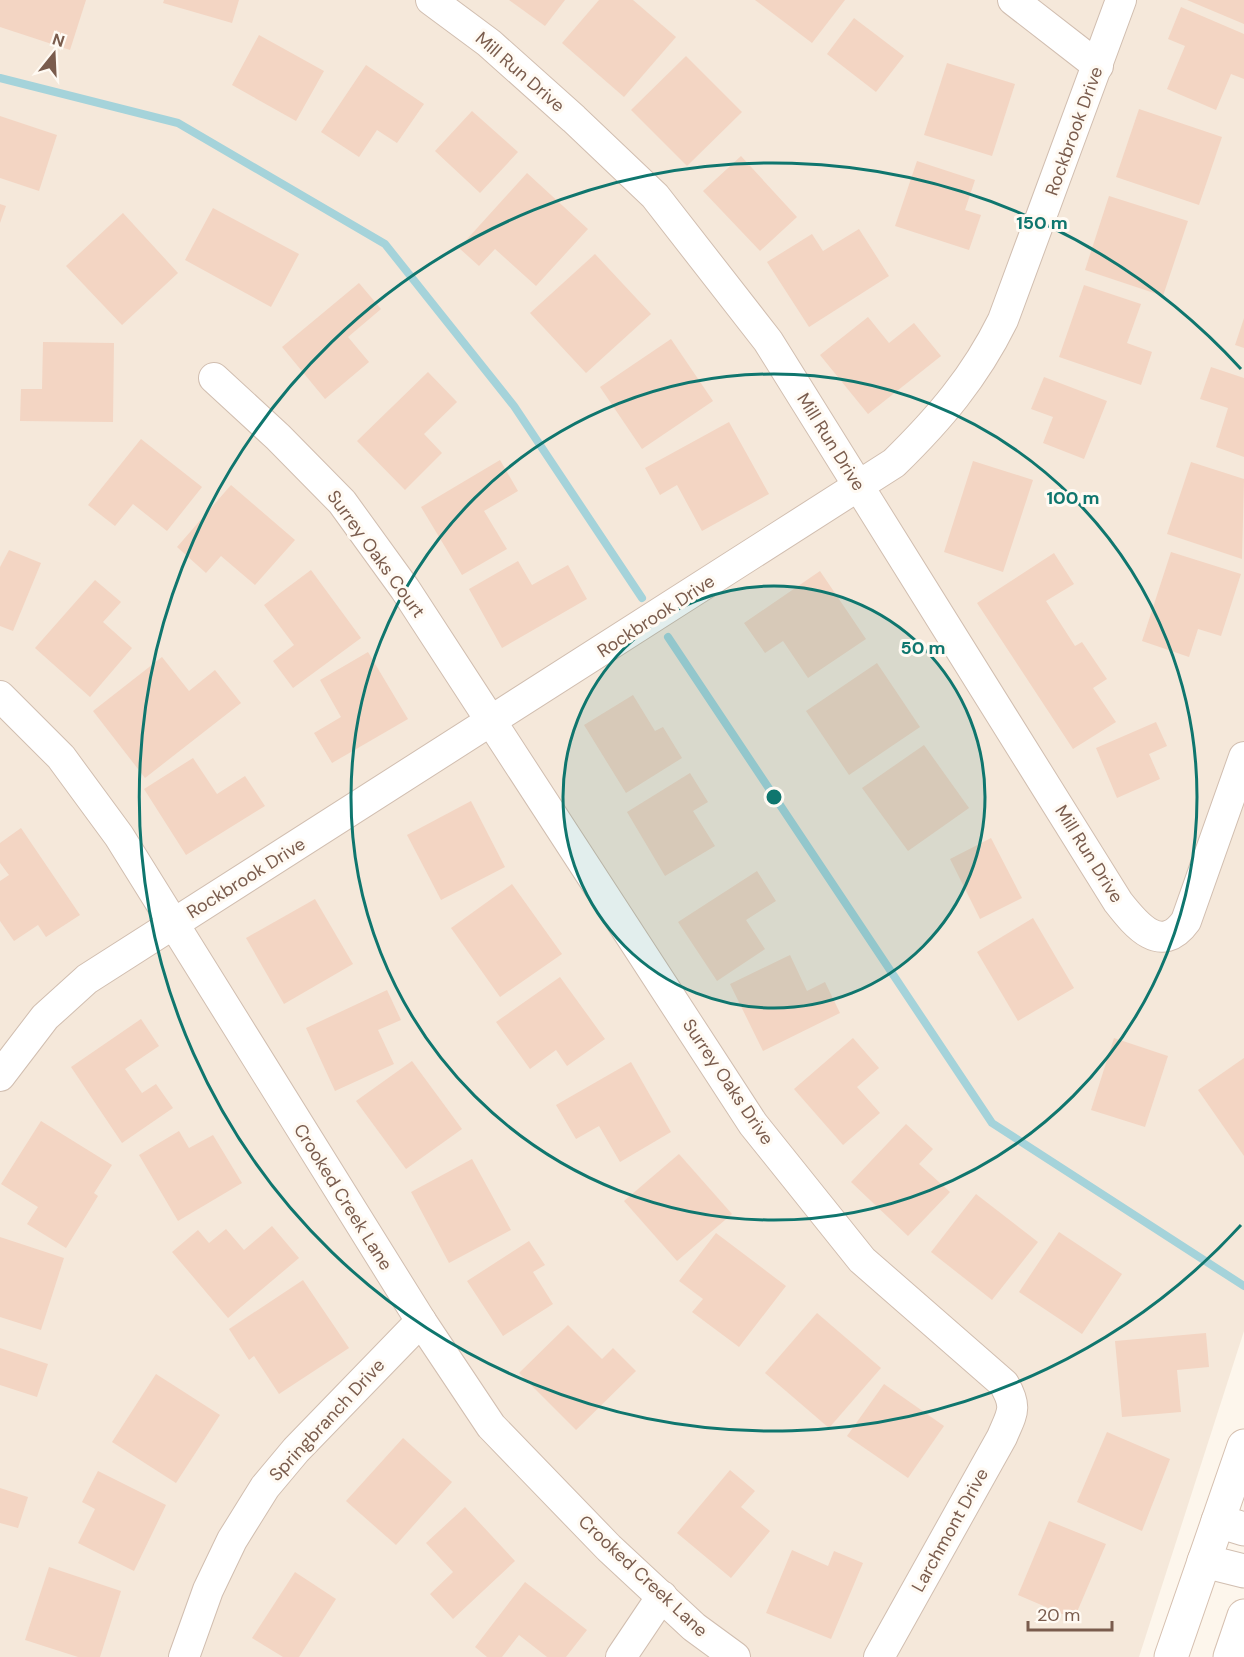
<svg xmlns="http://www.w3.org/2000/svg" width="1244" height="1657" font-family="'DM Sans',sans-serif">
<rect width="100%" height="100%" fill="#fdf6ec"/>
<path fill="#f5e8da" d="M0 0H1244V1331L1139 1657H0Z"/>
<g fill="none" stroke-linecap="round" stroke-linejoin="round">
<g stroke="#a5d3da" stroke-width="8">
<path d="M0 78 178 123 385 244 514 406 642 598"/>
<path d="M668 637 992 1123 1244 1286"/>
</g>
</g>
<g fill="#f3d5c3">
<path d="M0 0H86L70 50 0 27Z"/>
<path d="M164 0H239L232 23 163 3Z"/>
<path d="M509 0H565L545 26Z"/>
<path d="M599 0H633L676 37 624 97 562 43Z"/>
<path d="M755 0H845L812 43Z"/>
<path d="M1187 0H1244V24Z"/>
<path d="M1181 7 1244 34V79L1231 74 1216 110 1167 89 1185 46 1168 39Z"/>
<path d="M854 18 904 56 876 92 827 54Z"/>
<path d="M259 35 324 71 296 121 232 85Z"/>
<path d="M686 56 742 112 687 166 631 110Z"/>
<path d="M947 63 1015 84 992 156 924 135Z"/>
<path d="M366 65 424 104 397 143 377 130 359 157 321 132Z"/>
<path d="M1139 109 1222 137 1199 205 1116 177Z"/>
<path d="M472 111 518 152 480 193 435 151Z"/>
<path d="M0 116 57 135 39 191 0 178Z"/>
<path d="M741 156 797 217 760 251 703 191Z"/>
<path d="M917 161 975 180 965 210 981 215 969 250 895 226Z"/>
<path d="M527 173 588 229 536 286 495 249 479 266 459 248Z"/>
<path d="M1109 196 1188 221 1163 296 1085 270Z"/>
<path d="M0 204 6 206 0 223Z"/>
<path d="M213 208 299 254 271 307 185 260Z"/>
<path d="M123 213 178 273 122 325 66 266Z"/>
<path d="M859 229 889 276 809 327 767 262 812 234 823 251Z"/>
<path d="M595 254 651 314 586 373 530 313Z"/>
<path d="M359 283 381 309 348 337 369 362 325 399 282 347Z"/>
<path d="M1084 285 1141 304 1127 343 1152 352 1141 385 1059 357Z"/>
<path d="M868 317 889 343 914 323 941 356 868 414 820 355Z"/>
<path d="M1244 318V348L1235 345Z"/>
<path d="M671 339 713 401 642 449 600 387Z"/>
<path d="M43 342 114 343 113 422 20 421 21 389H42Z"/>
<path d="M1211 367 1244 378V457L1216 447 1228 408 1200 399Z"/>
<path d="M428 372 457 402 424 434 442 453 405 490 357 441Z"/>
<path d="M1044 377 1107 401 1084 459 1043 443 1053 417 1031 409Z"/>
<path d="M729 422 769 494 702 531 677 485 660 495 645 468Z"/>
<path d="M141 439 202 487 167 531 133 504 115 526 88 505Z"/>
<path d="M500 460 518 491 484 511 507 549 462 575 421 507Z"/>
<path d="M973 461 1033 480 1003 572 944 552Z"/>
<path d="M1191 462 1244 479 1242 559 1167 534Z"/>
<path d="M231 485 295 540 255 585 221 556 206 573 177 547Z"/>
<path d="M9 550 41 563 13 631 0 626V567Z"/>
<path d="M1171 552 1241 574 1221 636 1198 629 1189 657 1142 641Z"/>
<path d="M1054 553 1074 584 1046 601 1075 646 1082 642 1107 679 1093 688 1116 722 1073 749 977 603Z"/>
<path d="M518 561 532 585 568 565 587 599 502 648 469 589Z"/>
<path d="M311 570 361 638 293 688 273 661 294 645 264 605Z"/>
<path d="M820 571 866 639 808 678 783 641 765 653 744 623Z"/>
<path d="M95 580 121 602 103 622 132 648 90 697 35 648Z"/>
<path d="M368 652 408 719 332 763 314 733 341 717 320 680Z"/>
<path d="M162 657 189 691 215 670 241 703 145 778 93 711Z"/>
<path d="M877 663 920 727 849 775 806 711Z"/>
<path d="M633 695 655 731 663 727 682 758 626 793 584 725Z"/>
<path d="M1156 722 1167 746 1149 754 1160 779 1117 798 1096 748Z"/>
<path d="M924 745 969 808 908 851 862 788Z"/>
<path d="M193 758 217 794 245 776 265 806 186 855 144 789Z"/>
<path d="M690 773 708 802 693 811 715 846 665 876 627 812Z"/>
<path d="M471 801 505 867 441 900 407 835Z"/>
<path d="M21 828 80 915 46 937 38 925 14 941 0 921V881L9 875 0 863V843Z"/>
<path d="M991 838 1022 898 980 919 950 859Z"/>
<path d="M757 871 776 901 746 920 765 949 717 981 678 922Z"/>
<path d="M512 884 562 954 500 997 451 928Z"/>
<path d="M315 899 353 964 284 1004 246 938Z"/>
<path d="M1033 918 1074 988 1018 1021 977 952Z"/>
<path d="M790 955 807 991 825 982 840 1013 763 1051 730 984Z"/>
<path d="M560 977 605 1039 567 1066 556 1050 530 1069 496 1022Z"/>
<path d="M387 990 401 1020 378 1030 394 1064 335 1091 306 1028Z"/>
<path d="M141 1019 159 1046 125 1069 142 1093 156 1084 173 1108 122 1143 71 1067Z"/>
<path d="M853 1038 879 1068 857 1087 880 1113 843 1145 794 1089Z"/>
<path d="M1114 1038 1168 1056 1145 1127 1091 1110Z"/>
<path d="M1244 1058V1156L1198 1090Z"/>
<path d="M412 1061 462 1129 406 1169 356 1101Z"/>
<path d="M631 1062 671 1132 620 1162 599 1126 576 1139 556 1105Z"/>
<path d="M41 1121 112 1165 94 1193 98 1196 66 1248 27 1224 38 1207 1 1184Z"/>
<path d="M906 1124 933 1149 919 1164 950 1192 908 1236 851 1182Z"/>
<path d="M179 1131 189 1148 213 1135 242 1183 178 1221 139 1155Z"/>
<path d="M679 1154 732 1214 677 1261 624 1201Z"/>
<path d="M472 1159 511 1230 449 1263 411 1192Z"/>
<path d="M976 1194 1038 1242 992 1300 931 1252Z"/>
<path d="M272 1226 299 1258 228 1318 172 1252 198 1230 209 1243 226 1229 244 1250Z"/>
<path d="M1059 1232 1122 1274 1082 1334 1019 1292Z"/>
<path d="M716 1233 786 1286 739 1347 692 1312 703 1299 679 1281Z"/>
<path d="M0 1237 64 1258 41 1330 0 1317Z"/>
<path d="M529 1241 545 1265 533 1272 553 1304 503 1336 467 1281Z"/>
<path d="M303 1280 349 1348 279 1394 254 1356 249 1360 229 1329Z"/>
<path d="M817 1313 881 1368 829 1428 765 1373Z"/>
<path d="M568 1325 602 1359 613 1348 636 1371 576 1430 519 1373Z"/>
<path d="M1206 1333 1209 1367 1177 1370 1181 1412 1122 1417 1115 1341Z"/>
<path d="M0 1348 48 1364 37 1397 0 1385Z"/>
<path d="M156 1374 220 1415 176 1483 112 1442Z"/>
<path d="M884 1384 944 1426 908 1478 847 1436Z"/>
<path d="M1107 1432 1170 1459 1142 1531 1077 1502Z"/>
<path d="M403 1438 452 1482 396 1545 346 1501Z"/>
<path d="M730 1470 755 1491 741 1507 770 1531 731 1578 677 1533Z"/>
<path d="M98 1471 166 1505 134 1571 78 1543 95 1509 82 1502Z"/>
<path d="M0 1488 28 1497 18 1528 0 1523Z"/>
<path d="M465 1507 515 1561 453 1619 430 1594 453 1572 426 1543Z"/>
<path d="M1049 1521 1106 1544 1074 1619 1018 1595Z"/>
<path d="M792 1550 828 1566 834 1551 863 1563 831 1639 766 1613Z"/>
<path d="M49 1567 121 1591 100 1657H78L25 1640Z"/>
<path d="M295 1572 336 1599 299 1657H283L252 1638Z"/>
<path d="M525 1582 587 1630 566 1657H547L519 1635 502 1657H487L475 1647Z"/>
</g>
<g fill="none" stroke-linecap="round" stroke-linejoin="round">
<g stroke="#d1beb0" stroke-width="32">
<g id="minor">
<path d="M431 0 489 43 574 119 655 196 768 341 1118 902C1136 925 1161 956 1186 921L1244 757"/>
<path d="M1013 0 1098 66"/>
<path d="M214 378 278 437 342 502 405 589 753 1124 862 1260 1004 1384C1018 1408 1012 1413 1002 1437L879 1657"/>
<path d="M0 696 61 757 119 836 421 1321 491 1426 609 1548 694 1627 735 1657"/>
<path d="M0 1076 45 1017 87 979 894 463C939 419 975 377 1003 320L1121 0"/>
<path d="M184 1657 208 1590 232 1540 265 1487 296 1450 421 1321"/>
<path d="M621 1657 662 1596"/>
</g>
</g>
<g stroke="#d1beb0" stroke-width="35">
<g id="tertiary">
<path d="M1218 1521 1244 1529"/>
<path d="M1204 1561 1244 1571"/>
</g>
</g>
<g stroke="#d6c0b0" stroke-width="35">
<g id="secondary">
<path d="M1171 1657 1244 1446"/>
<path d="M1230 1657 1244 1616"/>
</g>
</g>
<use href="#minor" stroke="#fff" stroke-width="30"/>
<use href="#tertiary" stroke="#fff" stroke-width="33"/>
<use href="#secondary" stroke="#fff" stroke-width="33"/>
</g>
<circle cx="774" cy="797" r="211" fill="#0f766e" fill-opacity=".12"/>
<g fill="none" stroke="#0f766e" stroke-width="3">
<circle cx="774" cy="797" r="211"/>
<circle cx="774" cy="797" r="423"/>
<path d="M1241 1225A634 634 0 1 1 1241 369"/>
</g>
<g text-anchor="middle" stroke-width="6" stroke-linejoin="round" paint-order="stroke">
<g font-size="18" fill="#7a5c4d" stroke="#fffaf3">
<text transform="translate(520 72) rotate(41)" y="6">Mill Run Drive</text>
<text transform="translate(1074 131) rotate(-70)" y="6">Rockbrook Drive</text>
<text transform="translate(831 442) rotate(58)" y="6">Mill Run Drive</text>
<text transform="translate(376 554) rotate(54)" y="6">Surrey Oaks Court</text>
<text transform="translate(656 616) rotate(-33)" y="6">Rockbrook Drive</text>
<text transform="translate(1089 854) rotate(58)" y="6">Mill Run Drive</text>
<text transform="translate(246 878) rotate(-32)" y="6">Rockbrook Drive</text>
<text transform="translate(728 1082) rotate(56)" y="6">Surrey Oaks Drive</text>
<text transform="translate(343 1197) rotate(58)" y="6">Crooked Creek Lane</text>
<text transform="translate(327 1420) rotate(-47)" y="6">Springbranch Drive</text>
<text transform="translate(950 1530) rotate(-61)" y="6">Larchmont Drive</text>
<text transform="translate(643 1576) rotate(43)" y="6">Crooked Creek Lane</text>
</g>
</g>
<circle cx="774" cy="797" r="9" fill="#0f766e" stroke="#fffaf3" stroke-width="3"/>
<g font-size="18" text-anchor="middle" font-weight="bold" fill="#0f766e" stroke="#fffaf3" stroke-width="6" stroke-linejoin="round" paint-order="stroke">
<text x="1042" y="229">150 m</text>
<text x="1073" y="504">100 m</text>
<text x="923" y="654">50 m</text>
</g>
<g transform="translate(54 54) rotate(18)" stroke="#fffaf3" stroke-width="4.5" paint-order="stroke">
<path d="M0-4.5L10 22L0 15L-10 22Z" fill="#7a5c4d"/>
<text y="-9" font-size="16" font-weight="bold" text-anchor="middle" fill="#7a5c4d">N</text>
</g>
<path d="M1028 1621v9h84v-9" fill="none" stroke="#7a5c4d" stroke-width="3"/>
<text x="1037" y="1621" font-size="18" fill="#7a5c4d" stroke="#fffaf3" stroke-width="4.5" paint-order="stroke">20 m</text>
</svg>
